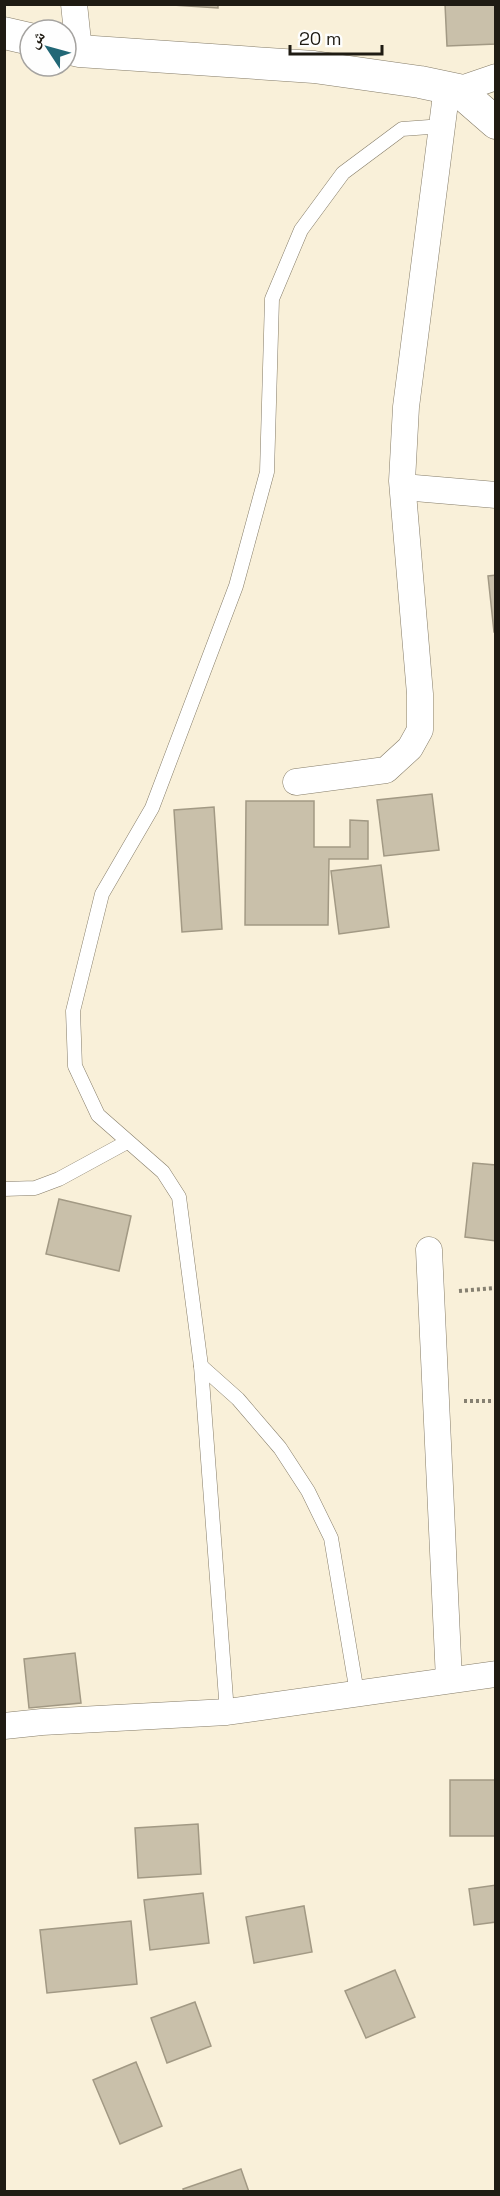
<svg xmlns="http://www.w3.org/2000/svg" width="500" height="2196" font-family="'Space Grotesk','Noto Naskh Arabic',sans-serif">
<rect width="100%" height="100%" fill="#f9f0d9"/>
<g fill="#c9c0aa" stroke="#a29984" stroke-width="1.5">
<path d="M157 4H218V8Z"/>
<path d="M445 4H496V44L447 46Z"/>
<path d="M496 575V632H494L488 576Z"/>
<path d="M432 794 439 850 384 856 377 800Z"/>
<path d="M246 801H314V847H350V820L368 821V859H329L328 925H245Z"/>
<path d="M214 807 222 929 182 932 174 810Z"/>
<path d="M381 865 389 927 339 934 331 871Z"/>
<path d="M473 1163 496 1165V1241L465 1237Z"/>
<path d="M59 1199 131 1216 119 1271 46 1254Z"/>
<path d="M75 1653 81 1703 29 1708 24 1659Z"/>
<rect x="450" y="1780" width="46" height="56"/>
<path d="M198 1824 201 1874 138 1878 135 1828Z"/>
<path d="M496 1885V1922L474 1925 469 1889Z"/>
<path d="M203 1893 209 1943 150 1950 144 1900Z"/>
<path d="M304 1906 312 1952 254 1963 246 1917Z"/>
<path d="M131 1921 137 1984 47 1993 40 1930Z"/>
<path d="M395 1970 415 2017 366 2038 345 1991Z"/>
<path d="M195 2002 211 2046 167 2063 151 2018Z"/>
<path d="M136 2062 162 2126 120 2144 93 2080Z"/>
<path d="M241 2169 249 2192H184L183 2189Z"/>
</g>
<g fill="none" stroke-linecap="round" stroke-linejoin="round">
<g stroke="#857c68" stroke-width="15">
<g id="service">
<path d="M4 1189 35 1188 59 1179 127 1142"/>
<path d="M201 1366 238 1399 280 1448 308 1491 331 1538 357 1693"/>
<path d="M227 1712 201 1366 179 1197 163 1172 98 1115 75 1066 73 1011 102 894 152 808 236 586 267 472 272 299 301 230 343 173 402 129 443 126"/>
</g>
</g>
<g stroke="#857c68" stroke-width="27">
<g id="minor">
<path d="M74 4 79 51"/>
<path d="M458 90 496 77"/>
<path d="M403 487 496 495"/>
<path d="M296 782 386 770 410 748 420 730V694L402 481 406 407 447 87"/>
<path d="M429 1250 449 1680"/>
<path d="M4 1726 42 1722 227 1712 496 1674"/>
</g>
</g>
<g stroke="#857c68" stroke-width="33">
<g id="tertiary">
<path d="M4 33 30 39"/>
<path d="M66 48 79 51 314 67 420 82 458 90 496 123"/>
</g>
</g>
<g stroke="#868071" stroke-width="4" stroke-dasharray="3 3" stroke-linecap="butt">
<path d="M459 1291 496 1288"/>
<path d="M464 1401H496"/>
</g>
<use href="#service" stroke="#fff" stroke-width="14"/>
<use href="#minor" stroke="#fff" stroke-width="26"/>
<use href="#tertiary" stroke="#fff" stroke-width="32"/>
</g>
<rect width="500" height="2196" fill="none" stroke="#1f1b13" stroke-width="12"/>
<g transform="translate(48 48) rotate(306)"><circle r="28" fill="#fefefe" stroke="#a5a3a0" stroke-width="1.5"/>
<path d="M0-4.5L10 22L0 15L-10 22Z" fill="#216776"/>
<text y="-9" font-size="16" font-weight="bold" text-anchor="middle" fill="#1f1b13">ش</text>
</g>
<path d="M290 45v9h92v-9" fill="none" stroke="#1f1b13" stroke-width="3"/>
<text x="299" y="45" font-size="18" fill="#1f1b13" stroke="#fefefe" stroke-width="4.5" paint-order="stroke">20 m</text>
</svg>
